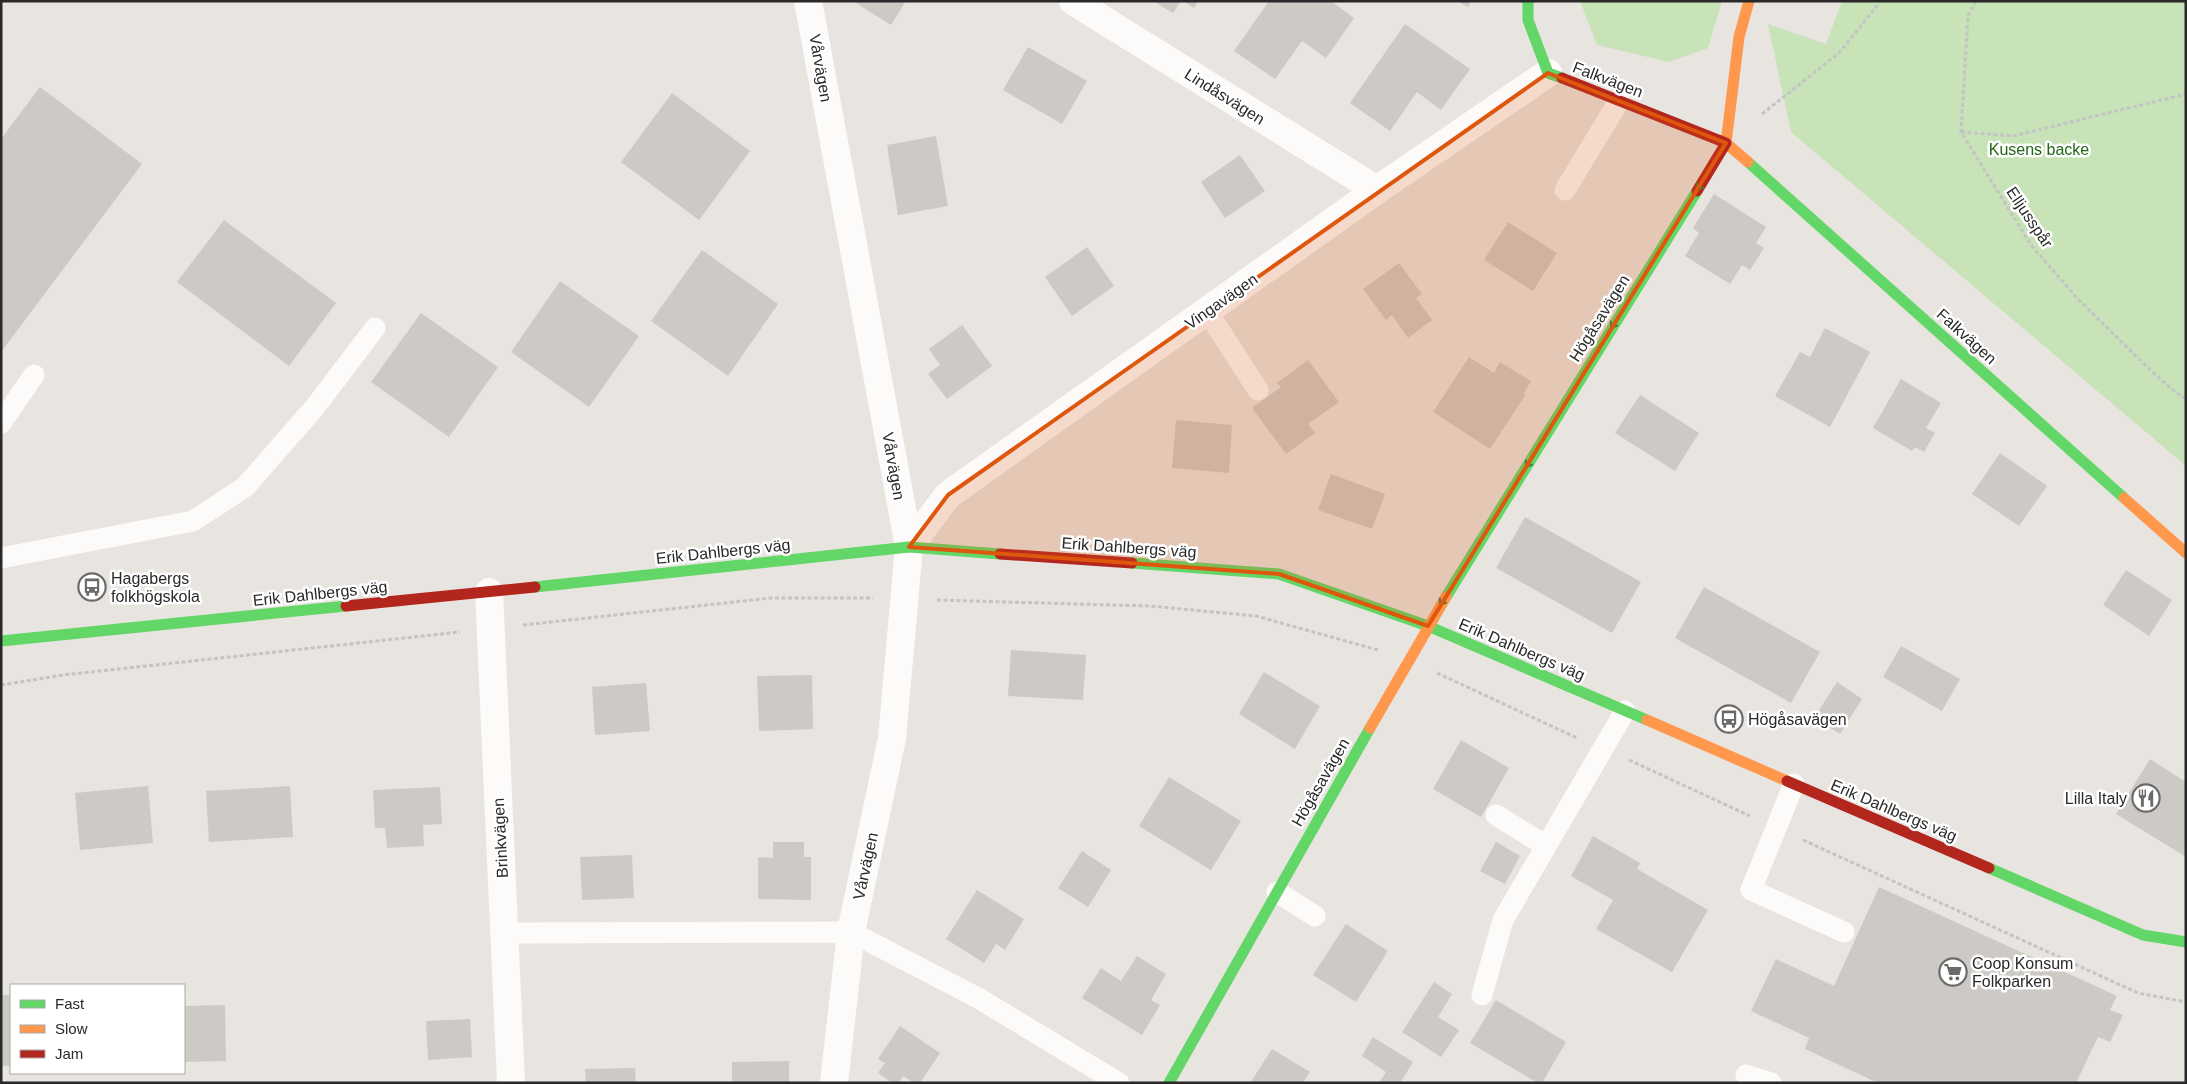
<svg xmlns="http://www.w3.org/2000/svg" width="2187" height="1084" font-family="Arial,sans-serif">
<rect width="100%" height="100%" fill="#e8e4df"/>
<g fill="#c7e3b7">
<path d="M1580 1H1722L1708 48 1669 62 1597 45Z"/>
<path d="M1842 1H2186V466L1791 132 1768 24 1826 44Z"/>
</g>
<g fill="#cdcac6">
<path d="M853 1H906L891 25Z"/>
<path d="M1153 1H1181L1173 13Z"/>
<path d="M1183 1H1198L1194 8Z"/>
<path d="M1269 1H1331L1354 18 1326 58 1302 41 1275 79 1234 51Z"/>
<path d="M1457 1H1471L1468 7Z"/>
<path d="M1405 24 1470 69 1441 110 1417 92 1390 131 1350 103Z"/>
<path d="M1028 47 1087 81 1062 124 1003 90Z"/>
<path d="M40 87 142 164 1 352V139Z"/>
<path d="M672 93 750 151 699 220 621 162Z"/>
<path d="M936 136 948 206 898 215 887 145Z"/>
<path d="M1240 155 1265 191 1225 218 1201 182Z"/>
<path d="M1714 194 1766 227 1756 243 1764 248 1750 270 1742 265 1730 284 1685 256 1699 233 1693 228Z"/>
<path d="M224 220 336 303 289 366 177 282Z"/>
<path d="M1508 222 1557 253 1533 291 1484 260Z"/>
<path d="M1087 247 1114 286 1072 316 1045 277Z"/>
<path d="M702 250 778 304 728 376 651 321Z"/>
<path d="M1399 263 1422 294 1416 298 1432 320 1408 338 1392 315 1386 320 1363 289Z"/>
<path d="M560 281 639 336 589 407 511 352Z"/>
<path d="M421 313 498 367 449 437 371 382Z"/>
<path d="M962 325 992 366 947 399 928 374 940 365 929 349Z"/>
<path d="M1825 328 1870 352 1830 427 1775 396 1800 352 1810 357Z"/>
<path d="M1469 357 1494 373 1500 362 1531 381 1524 393 1526 394 1490 449 1433 412Z"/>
<path d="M1308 360 1339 402 1308 424 1315 433 1286 454 1252 408 1281 387 1277 383Z"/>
<path d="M1901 379 1941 403 1926 428 1935 433 1924 452 1915 447 1912 451 1873 428Z"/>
<path d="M1640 395 1699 433 1675 471 1615 433Z"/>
<path d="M1176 420 1232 425 1229 473 1172 468Z"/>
<path d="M2000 453 2047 486 2019 526 1972 494Z"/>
<path d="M1331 474 1385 494 1372 529 1318 510Z"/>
<path d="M1525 517 1641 582 1612 633 1496 568Z"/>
<path d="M2126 570 2172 600 2149 636 2103 605Z"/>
<path d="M1704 587 1820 652 1791 703 1675 638Z"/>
<path d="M1901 646 1960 679 1942 711 1883 677Z"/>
<path d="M1011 650 1086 655 1083 700 1008 696Z"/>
<path d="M1264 672 1320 706 1295 749 1239 714Z"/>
<path d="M812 675 813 729 759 731 757 676Z"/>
<path d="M1837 682 1862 699 1840 734 1814 718Z"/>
<path d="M646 683 650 731 595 735 592 687Z"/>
<path d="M1461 740 1509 768 1481 817 1433 789Z"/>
<path d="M2150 759 2186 782V857L2116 814Z"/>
<path d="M1169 777 1241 821 1211 870 1139 826Z"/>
<path d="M148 786 153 843 80 850 75 793Z"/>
<path d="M290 786 293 837 209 842 206 791Z"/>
<path d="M440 787 442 824 423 825 424 846 387 848 385 828H375L373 790Z"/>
<path d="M1593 836 1640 863 1637 869 1708 910 1672 972 1596 929 1613 900 1571 876Z"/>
<path d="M773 842H804V857H811V900L758 899V857L773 858Z"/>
<path d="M1496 842 1520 856 1505 884 1480 871Z"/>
<path d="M1082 851 1111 870 1088 907 1058 888Z"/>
<path d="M632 855 634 898 582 900 580 857Z"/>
<path d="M1879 887 2117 996 2110 1010 2123 1015 2110 1042 2098 1037 2076 1083H1878L1805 1049 1809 1038 1751 1011 1776 959 1834 986Z"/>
<path d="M977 890 1024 919 1005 950 996 944 984 963 946 939Z"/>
<path d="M1346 924 1388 951 1356 1002 1313 975Z"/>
<path d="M1137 956 1166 974 1151 1000 1160 1005 1142 1035 1082 998 1101 968 1121 981Z"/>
<path d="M1434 982 1452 994 1438 1017 1459 1030 1441 1057 1402 1032Z"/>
<path d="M1 995H11L10 1066H1Z"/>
<path d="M1496 1000 1566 1042 1542 1083H1538L1470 1043Z"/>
<path d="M225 1005 226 1061 184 1062V1006Z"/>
<path d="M470 1019 472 1057 428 1060 426 1021Z"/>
<path d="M900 1026 940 1053 920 1083H914L903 1076 899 1083H892L878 1073 885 1063 878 1059Z"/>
<path d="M1373 1037 1413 1062 1400 1083H1379L1386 1072 1362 1056Z"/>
<path d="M1272 1049 1310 1072 1303 1083H1250Z"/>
<path d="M789 1061V1083H732V1062Z"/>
<path d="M635 1068 636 1083H586L585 1069Z"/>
</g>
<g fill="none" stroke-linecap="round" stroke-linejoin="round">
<g stroke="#c4c4c4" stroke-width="3" stroke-dasharray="4 2.5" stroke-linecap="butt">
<path d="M1976 1 1968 16 1961 132 2031 245 2077 298 2140 360 2171 389 2186 399"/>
<path d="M1762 114 1839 53 1881 1"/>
<path d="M1961 132 2013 136 2186 94"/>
<path d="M937 600 1150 606 1256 616 1378 650"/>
<path d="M523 625 771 598H873"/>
<path d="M1437 673 1577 738"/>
<path d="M1 685 63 675 460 632"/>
<path d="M1629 760 1750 816"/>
<path d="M1803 840 2138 993 2186 1002"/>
</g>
<g stroke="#fcfbfa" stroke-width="21">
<path d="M1565 190 1619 101"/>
<path d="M1207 311 1258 390"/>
<path d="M1 423 34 375"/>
<path d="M1 558 193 521 245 487 315 407 375 328"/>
<path d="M1794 784 1751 890 1844 932"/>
<path d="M1496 815 1546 846"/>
<path d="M1277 892 1315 916"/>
<path d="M504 933 851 932 978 998 1119 1083"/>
<path d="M1482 995 1503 920 1625 711"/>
<path d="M1746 1075 1771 1083"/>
</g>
<g stroke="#fcfbfa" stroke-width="28">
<path d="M808 1 909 547 892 738 851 932 834 1083"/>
<path d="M1073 1 1377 190"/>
<path d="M909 547 948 495 1377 190 1548 73"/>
<path d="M489 592 511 1083"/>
</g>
<g stroke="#63d668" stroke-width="11">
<path d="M1528 1V20L1548 73 1562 78"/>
<path d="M1748 162 2124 498"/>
<path d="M1132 563 1279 574 1428 626 1647 720"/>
<path d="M535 587 909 547 1000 554"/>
<path d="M1446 597 1697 191"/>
<path d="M1 641 346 606"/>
<path d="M1989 868 2143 935 2186 942"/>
<path d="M1169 1083 1370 728"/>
</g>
<g stroke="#ff974d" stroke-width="11">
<path d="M1748 162 1726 143 1739 37 1749 1"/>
<path d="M2124 498 2186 553"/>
<path d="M1647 720 1787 781"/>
<path d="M1370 728 1446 597"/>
</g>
<g stroke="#b3261e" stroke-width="11">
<path d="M1562 78 1726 143 1697 191"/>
<path d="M1000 554 1132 563"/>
<path d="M346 606 535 587"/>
<path d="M1787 781 1989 868"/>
</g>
</g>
<defs><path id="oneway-shaft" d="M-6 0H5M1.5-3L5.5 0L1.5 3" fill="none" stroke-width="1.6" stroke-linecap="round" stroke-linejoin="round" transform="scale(1.25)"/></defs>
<g stroke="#437745">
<use href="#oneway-shaft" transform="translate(1701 184) rotate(122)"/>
<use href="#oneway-shaft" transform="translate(1615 322) rotate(122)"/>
<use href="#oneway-shaft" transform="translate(1530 461) rotate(122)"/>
<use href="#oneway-shaft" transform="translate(1444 599) rotate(122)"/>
</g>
<path fill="#de570d" fill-opacity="0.2" stroke="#de570d" stroke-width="4" stroke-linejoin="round" d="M1548 73 1726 143 1428 626 1279 574 909 547 948 495Z"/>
<defs>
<g id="bus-ring" transform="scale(1.4375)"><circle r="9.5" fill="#fff" stroke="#6c6a69" stroke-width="1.5"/><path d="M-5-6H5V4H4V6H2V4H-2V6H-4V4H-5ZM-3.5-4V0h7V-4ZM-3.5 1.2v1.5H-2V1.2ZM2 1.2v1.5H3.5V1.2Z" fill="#6c6a69"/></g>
<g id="restaurant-ring" transform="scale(1.4375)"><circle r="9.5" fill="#fff" stroke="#6c6a69" stroke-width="1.5"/><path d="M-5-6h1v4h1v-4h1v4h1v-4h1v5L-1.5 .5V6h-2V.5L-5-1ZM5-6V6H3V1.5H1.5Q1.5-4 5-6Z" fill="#6c6a69"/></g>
<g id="supermarket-ring" transform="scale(1.4375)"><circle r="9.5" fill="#fff" stroke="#6c6a69" stroke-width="1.5"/><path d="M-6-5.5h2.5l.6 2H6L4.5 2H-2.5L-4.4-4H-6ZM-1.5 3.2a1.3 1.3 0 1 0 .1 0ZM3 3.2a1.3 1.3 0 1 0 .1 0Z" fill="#6c6a69"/></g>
</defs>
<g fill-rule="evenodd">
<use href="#bus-ring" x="92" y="587"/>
<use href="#bus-ring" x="1729" y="719"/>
<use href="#restaurant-ring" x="2146" y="798"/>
<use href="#supermarket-ring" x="1953" y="972"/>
</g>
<g text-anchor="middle" stroke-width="5" stroke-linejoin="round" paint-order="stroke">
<g font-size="16" fill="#292929" stroke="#fff">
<text transform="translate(821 68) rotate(80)" y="6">Vårvägen</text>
<text transform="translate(1608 79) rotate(21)" y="6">Falkvägen</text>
<text transform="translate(1225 96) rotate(32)" y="6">Lindåsvägen</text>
<text transform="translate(2030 217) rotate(56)" y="6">Elljusspår</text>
<text transform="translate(1221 301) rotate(-35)" y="6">Vingavägen</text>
<text transform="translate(1599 318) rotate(-58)" y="6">Högåsavägen</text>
<text transform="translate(1967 336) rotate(42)" y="6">Falkvägen</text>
<text transform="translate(894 466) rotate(80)" y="6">Vårvägen</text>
<text transform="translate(1129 547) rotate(4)" y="6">Erik Dahlbergs väg</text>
<text transform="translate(723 551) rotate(-6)" y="6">Erik Dahlbergs väg</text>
<text transform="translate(320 593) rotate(-6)" y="6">Erik Dahlbergs väg</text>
<text transform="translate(1522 649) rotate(23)" y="6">Erik Dahlbergs väg</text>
<text transform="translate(1320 782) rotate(-60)" y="6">Högåsavägen</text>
<text transform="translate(1894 810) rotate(23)" y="6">Erik Dahlbergs väg</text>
<text transform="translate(500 838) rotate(-93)" y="6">Brinkvägen</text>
<text transform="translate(865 866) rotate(-78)" y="6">Vårvägen</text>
</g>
<g font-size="16" fill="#246619" stroke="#fff">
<text x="2039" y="155">Kusens backe</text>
</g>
<g font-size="16" fill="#292929" stroke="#fff" text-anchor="start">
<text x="111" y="584">Hagabergs<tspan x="111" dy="18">folkhögskola</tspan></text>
<text x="1748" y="725">Högåsavägen</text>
<text x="2127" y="804" text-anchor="end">Lilla Italy</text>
<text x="1972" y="969">Coop Konsum<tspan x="1972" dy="18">Folkparken</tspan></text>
</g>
</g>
<rect width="2187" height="1084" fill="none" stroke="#292929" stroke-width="5"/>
<rect x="10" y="984" width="175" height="90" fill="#ffffff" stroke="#a9a9a9"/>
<rect x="20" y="1000" width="25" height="8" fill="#63d668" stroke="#a9a9a9"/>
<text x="55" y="1009" font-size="15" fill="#292929">Fast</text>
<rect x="20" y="1025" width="25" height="8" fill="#ff974d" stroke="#a9a9a9"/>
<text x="55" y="1034" font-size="15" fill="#292929">Slow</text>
<rect x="20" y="1050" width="25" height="8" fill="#b3261e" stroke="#a9a9a9"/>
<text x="55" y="1059" font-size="15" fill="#292929">Jam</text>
</svg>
